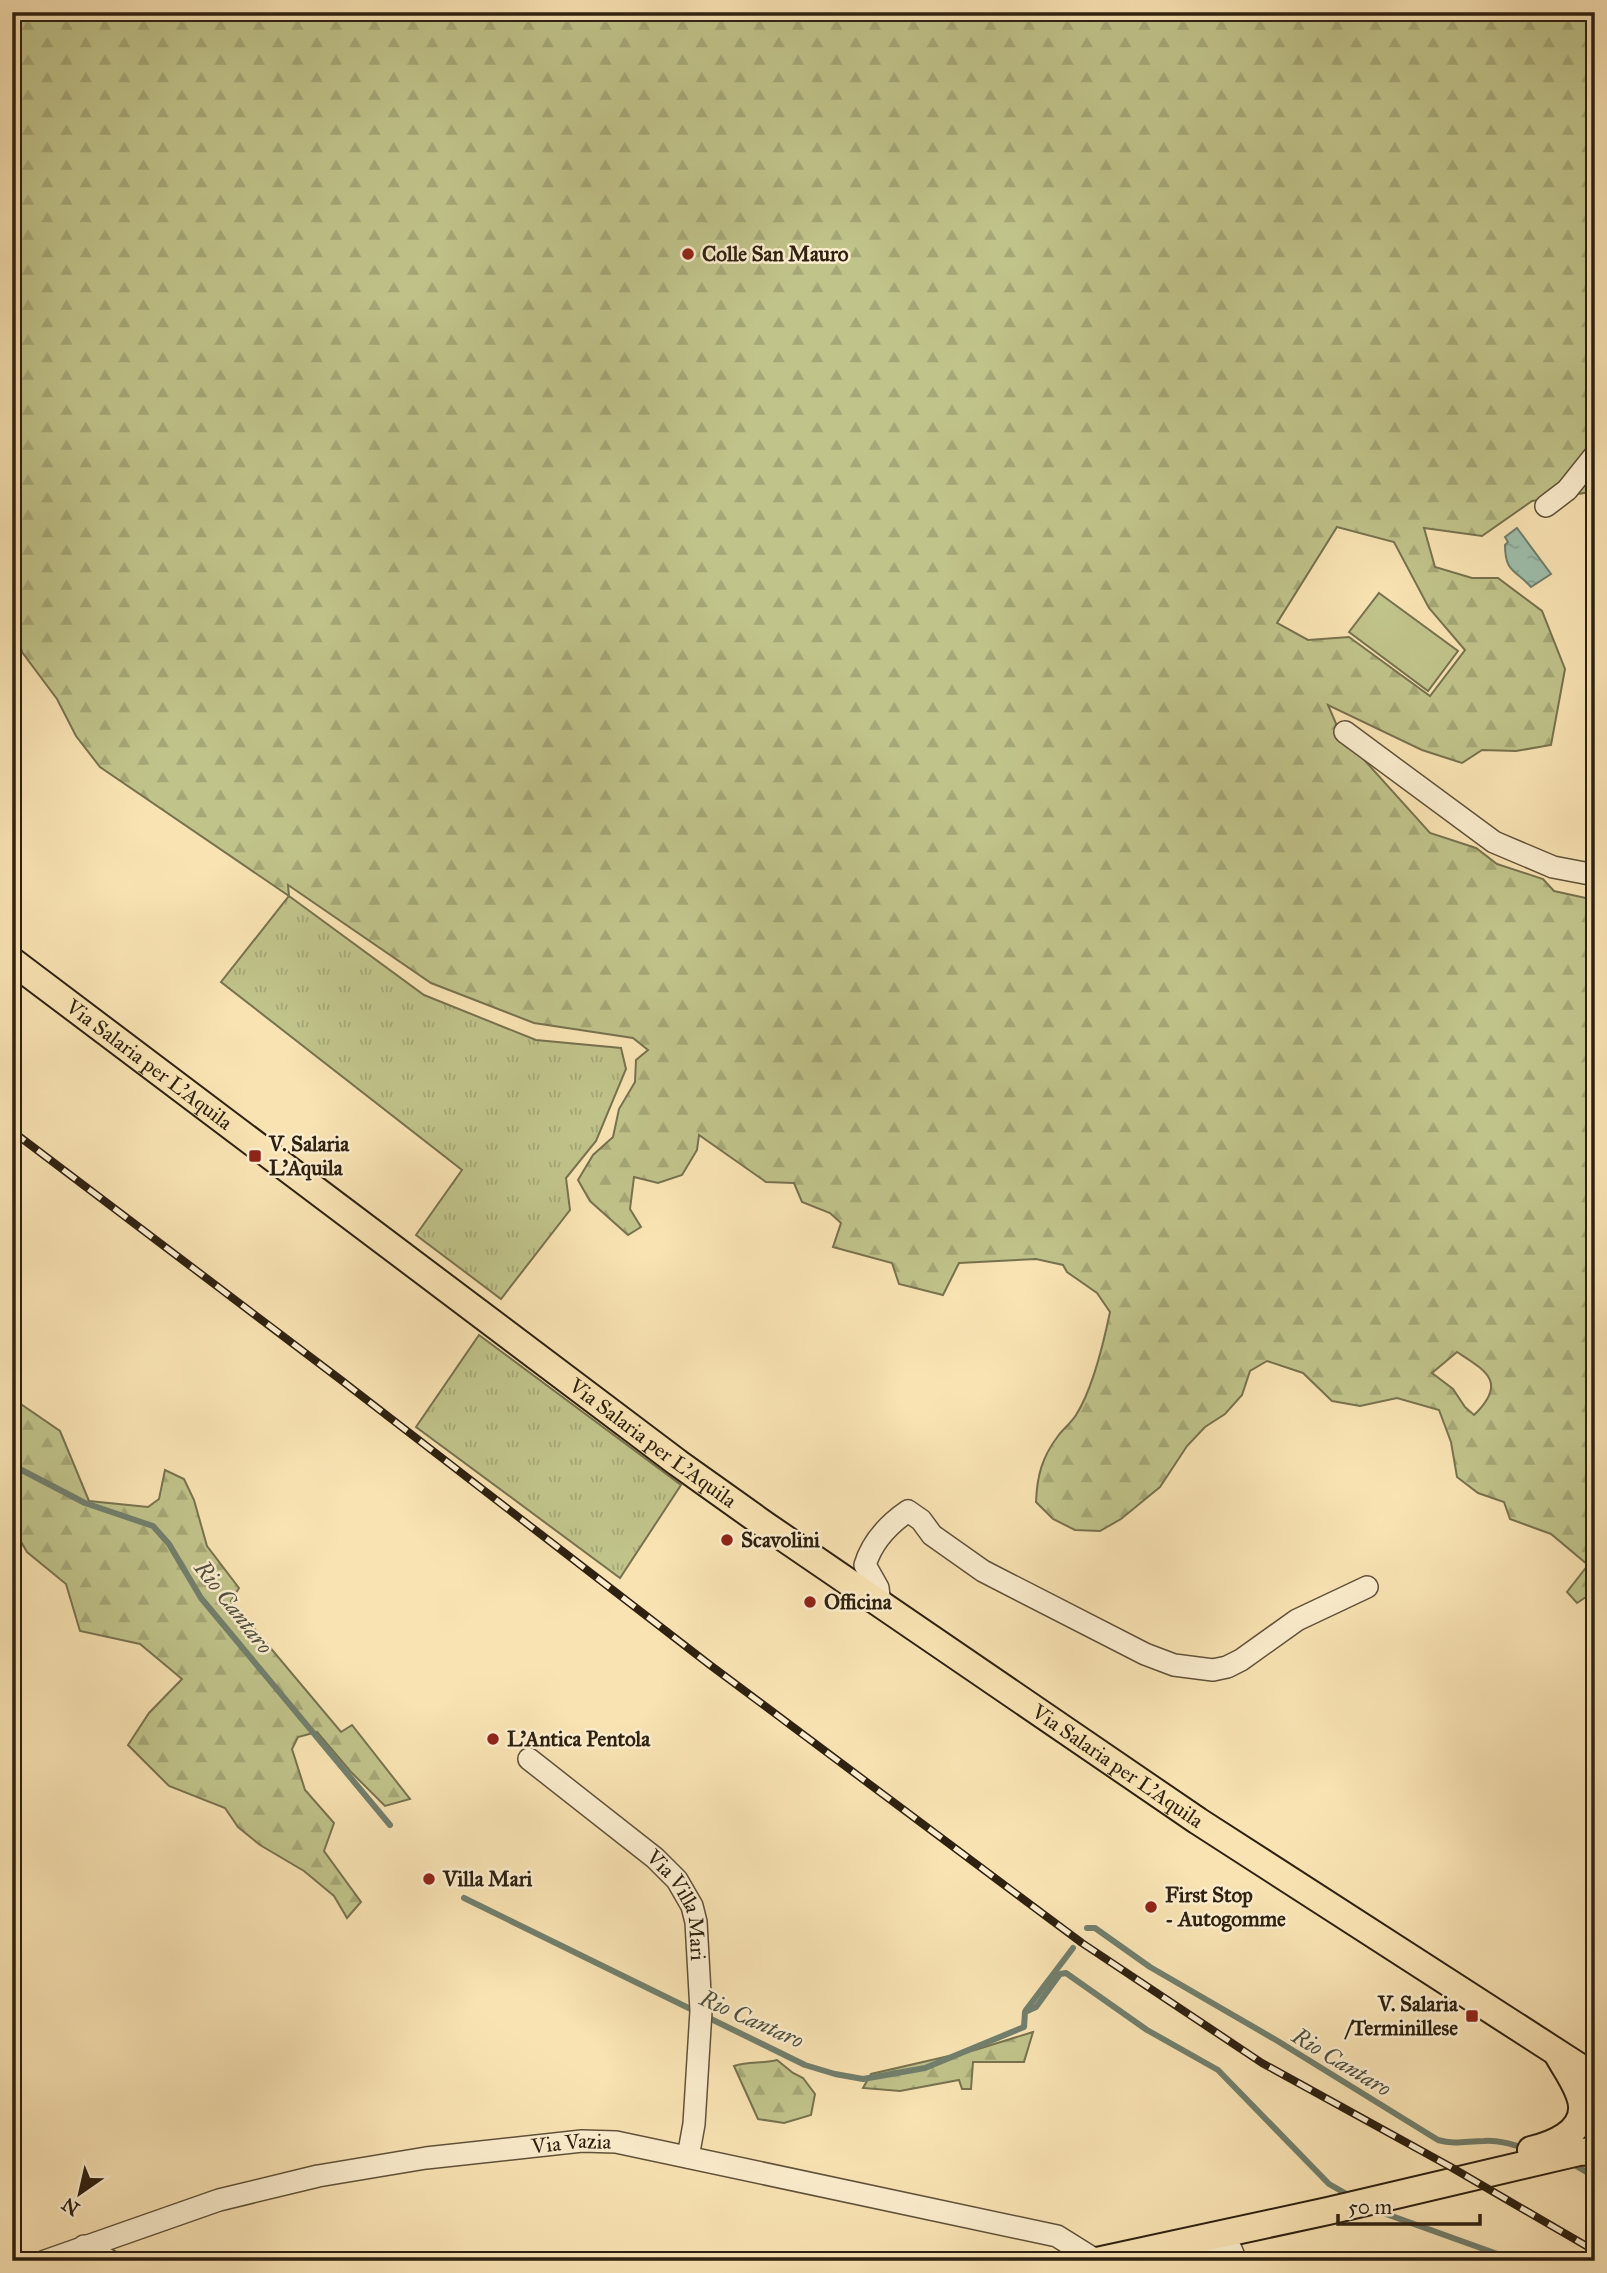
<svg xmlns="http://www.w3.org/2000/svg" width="1607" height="2273" font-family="'IM FELL Great Primer',serif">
<defs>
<pattern id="grass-tufts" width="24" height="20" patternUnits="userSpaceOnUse" patternTransform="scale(1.75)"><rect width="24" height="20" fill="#c0c38a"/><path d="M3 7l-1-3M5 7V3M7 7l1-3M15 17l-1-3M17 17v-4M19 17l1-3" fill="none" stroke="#a5a776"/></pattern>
<pattern id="forest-firs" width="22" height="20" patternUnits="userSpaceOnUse" patternTransform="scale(1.75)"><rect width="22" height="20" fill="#c0c38a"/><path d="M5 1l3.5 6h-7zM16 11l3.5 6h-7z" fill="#a5a776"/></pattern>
<pattern id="water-ripples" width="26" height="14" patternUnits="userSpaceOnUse" patternTransform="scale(1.75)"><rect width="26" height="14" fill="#9ebeab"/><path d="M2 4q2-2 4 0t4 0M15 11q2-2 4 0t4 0" fill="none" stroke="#88a392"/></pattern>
</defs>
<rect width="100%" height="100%" fill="#f9e3b3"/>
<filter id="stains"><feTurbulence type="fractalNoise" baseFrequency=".00286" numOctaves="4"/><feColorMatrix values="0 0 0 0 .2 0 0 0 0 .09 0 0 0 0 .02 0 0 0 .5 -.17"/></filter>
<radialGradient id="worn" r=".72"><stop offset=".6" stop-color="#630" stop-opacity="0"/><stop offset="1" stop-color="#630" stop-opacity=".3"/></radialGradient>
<g fill="url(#grass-tufts)" stroke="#77724e" stroke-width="2">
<path d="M289 896 424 995 536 1040 621 1048 626 1069 596 1141 566 1178 570 1210 501 1299 416 1235 462 1170 221 982Z"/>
<path d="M479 1335 681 1485 620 1578 416 1427Z"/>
</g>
<g fill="url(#forest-firs)" stroke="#77724e" stroke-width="2" fill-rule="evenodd">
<path d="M12 12H1595V515L1591 492 1532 501 1482 536 1424 528 1435 567 1472 578H1498L1542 611 1565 669 1551 745 1516 751 1482 750 1462 763 1422 750 1328 705 1340 733 1430 833 1476 848 1497 864 1543 879 1554 891 1595 900V1591L1577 1603 1567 1592 1588 1565 1551 1534 1510 1519 1504 1502 1478 1493 1457 1477 1451 1442 1439 1410 1397 1398 1360 1406 1332 1401 1303 1373 1267 1361 1250 1371 1242 1395 1225 1414 1205 1427 1187 1446 1160 1487 1121 1519 1100 1531 1075 1530 1053 1519 1036 1502C1037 1476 1042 1457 1058 1436 1063 1429 1071 1423 1076 1415 1092 1390 1104 1341 1110 1312L1097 1293 1067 1272 1063 1265 1036 1259 959 1263 943 1295 899 1284 892 1263 833 1247 841 1223 830 1213 802 1202 794 1183 766 1182 699 1135 697 1150 682 1175 658 1183 634 1177 630 1209 641 1227 628 1235 590 1201 578 1180 593 1155 613 1137 619 1109 635 1082 636 1060 648 1050 633 1038 534 1023 431 983 288 885 289 896 100 767 76 736 57 699 22 652 12 615ZM1337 527 1394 542 1429 608 1465 650 1430 696 1349 637 1308 640 1277 623ZM1457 1352C1486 1371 1508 1382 1474 1415L1465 1407 1453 1389 1432 1373Z"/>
<path d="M12 1398 60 1431 89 1501 148 1507 159 1499 165 1470 184 1479 194 1500 207 1546 239 1588 231 1601 341 1732 352 1725 410 1799 385 1806 351 1772 317 1732 298 1737 292 1749 305 1790 334 1823 324 1851 361 1902 347 1918 334 1896 304 1871 260 1845 238 1827 225 1808 169 1786 128 1745 149 1713 182 1679 140 1644 80 1631 66 1584 27 1552 12 1526Z"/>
<path d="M1033 2032 1024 2062H973L971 2089H962L959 2080 900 2091 863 2088 871 2074 975 2050Z"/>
<path d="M777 2060 793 2073 803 2078 815 2094 811 2115 784 2123 758 2119 734 2066C749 2061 762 2064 777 2060Z"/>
</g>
<path fill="#c0c38a" stroke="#77724e" stroke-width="2" d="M1379 593 1458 651 1428 691 1349 632Z"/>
<path fill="url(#water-ripples)" stroke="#717f6d" stroke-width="2" d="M1517 528 1551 574 1531 587C1516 570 1505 573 1505 545L1508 542 1505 537Z"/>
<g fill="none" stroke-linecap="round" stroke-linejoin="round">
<g stroke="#717f6d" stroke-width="6">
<path d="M12 1465 85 1503 153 1526 169 1544 201 1598 390 1825"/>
<path d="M464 1898 805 2065 835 2074 863 2079 925 2068 1024 2027 1025 2012 1036 2007 1060 1974 1066 1973 1147 2030 1218 2070 1329 2184 1350 2196"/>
<path d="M1087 1928H1095L1150 1967 1276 2040 1438 2140C1455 2145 1467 2141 1484 2141 1498 2140 1511 2144 1524 2148"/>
<path d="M1026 2010 1073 1948"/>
<path d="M1571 2163 1595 2177"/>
<path d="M1375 2210 1517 2261"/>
</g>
<g stroke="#61523a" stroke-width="24">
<g id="minor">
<path d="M1546 506 1567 490 1595 455"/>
<path d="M1345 732 1494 842 1553 867 1595 875"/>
<path d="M880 1604 878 1588 865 1565C872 1542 889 1524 908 1511L921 1520 932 1535 983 1571 1145 1654 1174 1665 1213 1670 1227 1667 1241 1660 1297 1620 1367 1587"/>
<path id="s1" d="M529 1759 655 1858 677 1880 692 1906 696 1922 701 2011 694 2124 688 2157"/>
<path d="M84 2246 110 2261"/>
<path d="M1150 2252 1172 2254 1187 2261"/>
<path id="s2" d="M45 2261 219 2200 318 2176 426 2158 582 2141 616 2142 1057 2236 1097 2261"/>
<path d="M1204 2261 1214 2236 1231 2249 1236 2261"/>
</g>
</g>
<g stroke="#2e2111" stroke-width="30">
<g id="major">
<path id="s3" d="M12 961 678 1463 765 1525 1198 1821 1595 2077"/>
<path d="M1531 2150C1552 2145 1584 2133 1582 2106 1581 2089 1566 2070 1558 2055"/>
<path d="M1097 2261 1328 2211 1579 2152 1595 2151"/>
</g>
</g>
<use href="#minor" stroke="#fbedce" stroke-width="21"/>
<use href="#major" stroke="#f9e3b3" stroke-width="26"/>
<g stroke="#2e2111" stroke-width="8">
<path id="rail" d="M12 1131 341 1380 710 1665 1082 1943 1262 2063 1449 2166 1595 2251"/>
</g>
<use href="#rail" stroke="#fbedce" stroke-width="5" stroke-dasharray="16" stroke-linecap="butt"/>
</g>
<g fill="#8f2418" stroke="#fbedce" stroke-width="2.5">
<circle cx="688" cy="254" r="7"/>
<rect x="248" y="1149" width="14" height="14" rx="3.5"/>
<circle cx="727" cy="1540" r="7"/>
<circle cx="810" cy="1602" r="7"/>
<circle cx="493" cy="1739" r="7"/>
<circle cx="429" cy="1879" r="7"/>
<circle cx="1151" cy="1907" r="7"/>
<rect x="1465" y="2009" width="14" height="14" rx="3.5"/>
</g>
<g text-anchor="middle" stroke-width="5" stroke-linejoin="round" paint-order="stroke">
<g font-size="21" font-weight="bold" fill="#2e2111" stroke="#fbedce" text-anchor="start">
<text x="702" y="261">Colle San Mauro</text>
<text x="269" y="1151">V. Salaria<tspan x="269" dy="24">L'Aquila</tspan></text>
<text x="741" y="1547">Scavolini</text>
<text x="824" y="1609">Officina</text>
<text x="507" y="1746">L'Antica Pentola</text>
<text x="443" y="1886">Villa Mari</text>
<text x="1165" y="1902">First Stop<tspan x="1165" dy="24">- Autogomme</tspan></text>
<text x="1458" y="2011" text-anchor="end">V. Salaria<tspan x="1458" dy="24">/Terminillese</tspan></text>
</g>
<g font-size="21" fill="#2e2111" stroke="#fbedce">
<text dy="7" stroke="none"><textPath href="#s3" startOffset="172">Via Salaria per L'Aquila</textPath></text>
<text dy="7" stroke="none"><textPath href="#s3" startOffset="802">Via Salaria per L'Aquila</textPath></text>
<text dy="7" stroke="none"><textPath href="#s3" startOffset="1368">Via Salaria per L'Aquila</textPath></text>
<text dy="7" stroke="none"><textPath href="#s1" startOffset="215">Via Villa Mari</textPath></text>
<text dy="7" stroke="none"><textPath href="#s2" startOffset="542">Via Vazia</textPath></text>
</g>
<g font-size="23" font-style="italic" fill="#50503f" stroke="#fbedce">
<text transform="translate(234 1607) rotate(52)" y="8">Rio Cantaro</text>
<text transform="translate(752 2019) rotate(24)" y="8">Rio Cantaro</text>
<text transform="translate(1342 2062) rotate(31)" y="8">Rio Cantaro</text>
</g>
</g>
<rect width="1607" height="2273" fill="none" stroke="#f9e3b3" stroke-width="42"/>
<rect x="14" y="14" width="1579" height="2245" fill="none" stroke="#2e2111" stroke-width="3.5"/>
<rect x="21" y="21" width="1565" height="2231" fill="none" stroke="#2e2111" stroke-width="2"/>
<g transform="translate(80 2193) rotate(214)" stroke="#fbedce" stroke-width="5" paint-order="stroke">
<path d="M0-5L12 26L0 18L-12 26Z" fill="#2e2111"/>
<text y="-10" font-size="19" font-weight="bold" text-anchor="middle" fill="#2e2111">N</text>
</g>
<path d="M1338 2214v10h142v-10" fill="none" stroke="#2e2111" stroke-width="3.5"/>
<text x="1348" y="2214" font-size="21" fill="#2e2111" stroke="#fbedce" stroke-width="5" paint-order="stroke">50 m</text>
<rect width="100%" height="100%" filter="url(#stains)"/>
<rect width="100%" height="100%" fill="url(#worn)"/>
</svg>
